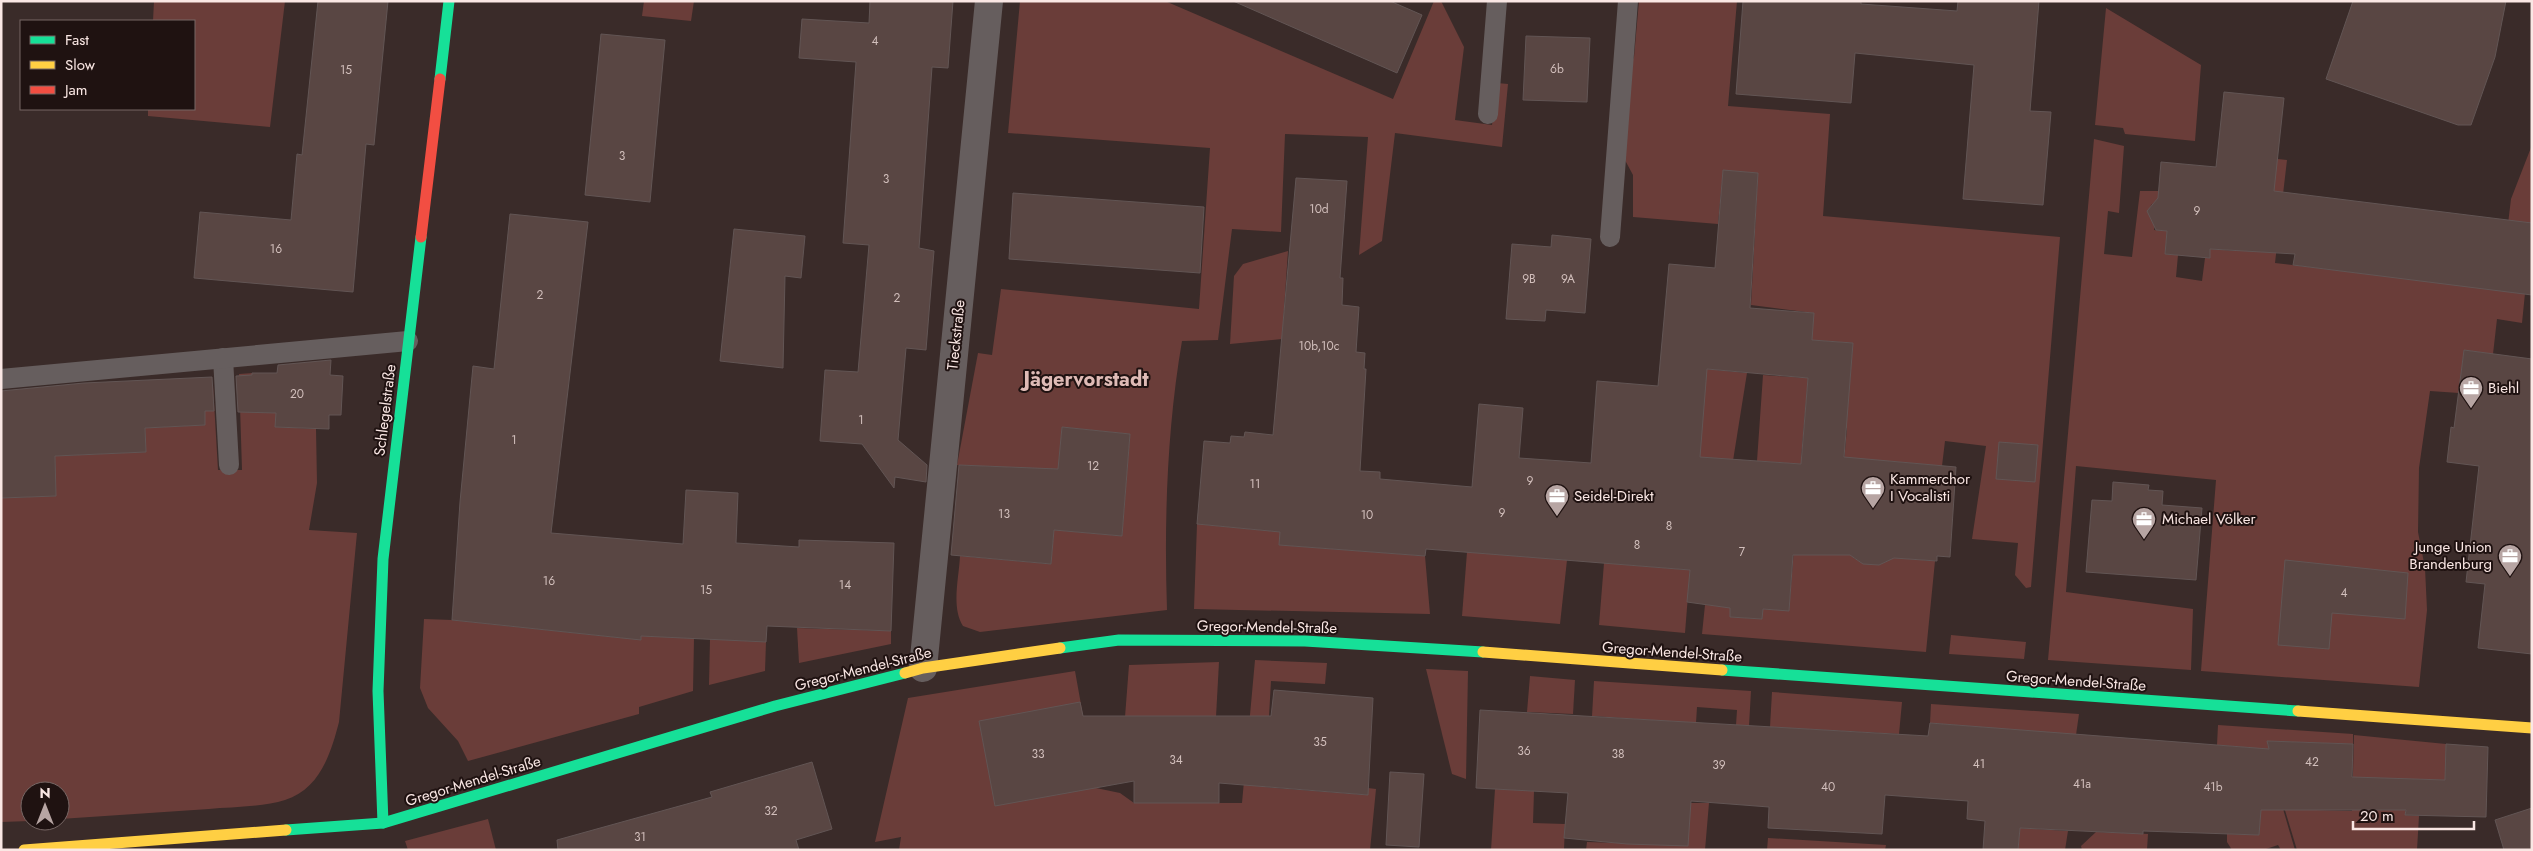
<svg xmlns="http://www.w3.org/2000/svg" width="2533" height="851" font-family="Jost,sans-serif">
<rect width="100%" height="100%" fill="#3a2b29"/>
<g fill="#6a3d39">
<path d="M154 1H285L270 127 148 116V109H194V21H153Z"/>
<path d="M644 1H694L691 21 642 16Z"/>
<path d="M1020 1H1165L1393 99 1434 1H1441L1464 47 1455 120 1492 125 1497 83 1508 84 1502 147 1395 133 1382 241 1359 255 1368 137 1285 134 1281 232 1232 229 1218 340 1182 341C1167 429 1164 520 1167 610L980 632 963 626C951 607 959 578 960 556L1051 564 1054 530 1122 536 1130 434 1062 427 1056 497 1021 468 957 465 978 353 992 355 1001 289 1199 309 1210 148 1008 133Z"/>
<path d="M1639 1H1737L1728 106 1830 114 1823 216 2060 237 2031 587 2026 588 2015 575 2018 543 1972 539 1986 446 1945 441 1942 466 1889 461 1854 555V558C1865 565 1875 567 1887 561V557L1935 561 1926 652 1702 634 1705 605 1730 606V617L1762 619 1763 609 1789 610 1801 464 1757 461 1763 375 1808 378 1801 459 1844 462 1847 428 1833 427 1850 379 1853 343 1812 340 1813 313 1751 305 1758 173 1723 171 1718 224 1633 217V175L1619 149 1625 77 1634 57Z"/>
<path d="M2106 8 2201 65 2195 141 2125 134 2123 128 2095 125Z"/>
<path d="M2094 139 2124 146 2119 213 2108 211 2104 254 2132 257 2140 191H2158V200L2151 205 2149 213 2155 224 2154 230 2167 231 2165 254 2178 255 2176 277 2202 281 2205 258H2210V249L2237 251 2250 156 2287 160 2275 263 2500 290 2511 199 2532 145V224L2522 323 2497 319 2493 354 2464 350 2459 393 2430 391 2419 468 2418 532 2425 568 2427 610 2419 687 2201 671 2216 480 2076 466 2066 592 2193 609 2191 670 2048 660Z"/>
<path d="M1288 251 1282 339 1230 344 1234 276 1243 264Z"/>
<path d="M1706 369 1747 373 1732 467 1697 483Z"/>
<path d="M253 373 251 412 276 413V427L316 429 317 483 309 530 357 533 339 722C331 753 320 789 285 800 264 807 232 807 209 809 159 812 110 816 60 819V791H30V821L1 822V498L56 496 55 456 146 452 145 428 205 425 203 385H213L218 470H242L239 374Z"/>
<path d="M1197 524 1280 532V545L1425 556 1430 614 1194 609Z"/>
<path d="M1467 552 1567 560 1560 624 1462 616Z"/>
<path d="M1604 563 1690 570 1685 633 1599 625Z"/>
<path d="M424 619 452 620 622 638 623 630 694 638 693 691 639 707V714L468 761 458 741 428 708 420 688Z"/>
<path d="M797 628 891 631V644L799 663Z"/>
<path d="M1951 635 2026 642 2024 659 1949 654Z"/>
<path d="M710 639 766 642 765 671 709 685Z"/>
<path d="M1255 660 1327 663 1325 684 1271 681 1265 787 1367 795 1368 788 1376 789 1370 850H899L901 837 875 842 908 698 1075 671 1096 788 1120 793 1134 803H1242Z"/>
<path d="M1219 662 1216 717H1125L1129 665Z"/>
<path d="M1426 669 1468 671 1466 779 1452 774Z"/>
<path d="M1530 676 1575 680 1573 714 1527 712Z"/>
<path d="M1594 681 1751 691 1749 726 1736 725 1737 710 1697 707 1696 723 1592 716Z"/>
<path d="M1772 692 1902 702 1899 734 1770 727Z"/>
<path d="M1931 704 2079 714 2076 735 1930 723Z"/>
<path d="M2218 725 2353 734V744L2267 741 2276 785 2295 850H2281L2278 845 2263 850H2232L2227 842V834L2259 835 2263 777 2254 748 2217 745Z"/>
<path d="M2354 735 2446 744 2445 780 2406 779 2405 815 2419 816 2417 850H2297L2278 787 2316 788V810L2352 811Z"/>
<path d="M1495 789 1534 791 1533 823 1565 824 1564 850H1491Z"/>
<path d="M1690 803H1709L1705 850H1586L1587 842 1620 843Z"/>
<path d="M488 819 496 850H408L405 841Z"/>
<path d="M2020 828 2068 831 2065 850H2018Z"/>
<path d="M2096 832 2148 834 2147 850H2082L2081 846Z"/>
<path d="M1768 838 1886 845 1885 850H1767Z"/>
</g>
<g fill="#594643" stroke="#625554" fill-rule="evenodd">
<path d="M318 1H388L374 145 366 144 353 292 194 278 200 212 291 220 297 154 302 155Z"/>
<path d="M870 1H953L948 68 932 67 919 248 934 251 926 350 906 348 898 440 927 465 926 482 895 477 894 488 862 444 820 441 825 370 858 372 869 245 843 243 856 62 799 58 802 19 869 23Z"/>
<path d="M1233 1H1390L1422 15 1397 73Z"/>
<path d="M1743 1H1861V4L1957 11 1958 1H2039L2030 111 2051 112 2043 205 1963 199 1974 65 1855 53 1851 103 1736 94Z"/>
<path d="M2353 1H2506L2495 57 2471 125H2458L2326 79Z"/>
<path d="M601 34 665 40 650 202 585 195Z"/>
<path d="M1526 36 1590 38 1587 102 1523 100Z"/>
<path d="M2224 92 2284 98 2274 191 2532 223V295L2293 265 2295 254 2210 249V258L2165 254 2167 231 2156 230 2147 211 2158 198 2161 162 2216 167Z"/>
<path d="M1723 170 1758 173 1750 308 1814 313 1812 340 1853 343 1844 457 1956 467 1950 557 1937 556V561L1894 558 1879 565 1863 564 1850 555H1793L1789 611 1763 609 1762 619 1730 617V608L1687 602 1690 570 1426 549 1425 556 1279 545 1280 532 1197 524 1204 441 1230 443 1231 436 1244 437 1245 432 1273 435 1296 178 1347 181 1340 278H1343L1342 305 1359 307 1356 352 1365 353 1364 369H1366L1360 471 1380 472V479L1472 487 1479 404 1523 408 1519 458 1591 463 1597 381 1658 386 1669 264 1715 268ZM1707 369 1808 378 1801 464 1700 457Z"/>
<path d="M1013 193 1204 207 1200 273 1009 259Z"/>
<path d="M510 214 588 222 551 533 683 544 686 490 738 493 736 543 799 547V540L894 543 891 631 767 626 766 642 641 636V640L452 620 460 502 473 366 494 369Z"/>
<path d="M734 229 805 236 801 278 785 276 783 368 720 361Z"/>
<path d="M1552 235 1591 239 1585 313 1546 310 1545 321 1506 319 1512 244 1551 247Z"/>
<path d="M2464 350 2532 359V654L2478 648 2485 584 2466 582 2479 466 2447 462 2451 427 2454 428Z"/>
<path d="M331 360 330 375 343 376 341 415H329V429L275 427 276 413 238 412 236 376 252 375V373H277L278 365Z"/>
<path d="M212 377 214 411H205V425L145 428 146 452 55 456 56 496 1 498V391L84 383Z"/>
<path d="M1062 427 1130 434 1122 536 1054 530 1051 564 951 555 959 465 1058 469Z"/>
<path d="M1999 442 2038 445 2035 482 1996 479Z"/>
<path d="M2113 482 2149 485 2148 490 2163 491 2162 505 2202 508 2196 580 2086 572 2092 500 2112 501Z"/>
<path d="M2285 560 2408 573 2405 619 2332 613 2329 649 2278 645Z"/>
<path d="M1274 690 1373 698 1368 795 1219 783V803H1134V781L995 806 979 721 1080 702 1083 716H1271Z"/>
<path d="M1480 710 1928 736 1930 723 2269 749 2267 741 2353 744 2352 777 2445 780 2446 744 2488 747 2486 817 2405 815 2406 810H2261L2259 835 2143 831V834L2020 828 2018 850H1983L1985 821 1967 819 1968 801 1885 795 1882 834 1768 828 1769 807 1691 801 1688 846 1627 844 1564 838 1568 793 1476 788Z"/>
<path d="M812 762 832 829 796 840 799 850H558L557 840 712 797 710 792Z"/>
<path d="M1390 772 1424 774 1419 847 1386 845Z"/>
<path d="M2532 808V850H2504L2495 820Z"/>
</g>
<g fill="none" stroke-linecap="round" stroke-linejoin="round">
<g stroke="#665e5e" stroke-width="20">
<path d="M1488 114 1497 1"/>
<path d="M1610 237 1628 1"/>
<path d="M223 358 229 465"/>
<path d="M1 379 408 341"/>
</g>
<path stroke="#665e5e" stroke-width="28" d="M923 668 989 1"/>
<g stroke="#16e098" stroke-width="11">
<path d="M440 79 449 1"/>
<path d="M1060 648 1119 640 1305 641 1483 652"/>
<path d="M1722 670 2298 711"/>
<path d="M383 823 378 691 383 559 421 237"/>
<path d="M286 830 383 823 775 706 905 673"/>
</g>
<g stroke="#ffcf43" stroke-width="11">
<path d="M1483 652 1722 670"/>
<path d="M905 673 923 668 1060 648"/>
<path d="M2298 711 2532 728"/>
<path d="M24 850 286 830"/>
</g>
<path stroke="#f24e42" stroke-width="11" d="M421 237 440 79"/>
</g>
<defs>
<g id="office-pin" transform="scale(1.25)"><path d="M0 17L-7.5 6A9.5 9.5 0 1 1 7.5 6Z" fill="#b7a5a3" stroke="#1f1211"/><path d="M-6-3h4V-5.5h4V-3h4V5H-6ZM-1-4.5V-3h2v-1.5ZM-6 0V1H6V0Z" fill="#fff"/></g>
</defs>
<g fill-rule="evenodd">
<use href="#office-pin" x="2471" y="388"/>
<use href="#office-pin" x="1873" y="488"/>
<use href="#office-pin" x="1557" y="496"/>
<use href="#office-pin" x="2144" y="519"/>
<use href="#office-pin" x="2510" y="556"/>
</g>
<g text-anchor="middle" stroke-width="4" stroke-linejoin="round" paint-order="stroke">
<g font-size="12" fill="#d2bfbc">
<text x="875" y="45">4</text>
<text x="1557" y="73">6b</text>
<text x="346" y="74">15</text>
<text x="622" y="160">3</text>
<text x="886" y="183">3</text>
<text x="1319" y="213">10d</text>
<text x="2197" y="215">9</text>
<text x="276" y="253">16</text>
<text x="1529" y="283">9B</text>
<text x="1568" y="283">9A</text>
<text x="540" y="299">2</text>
<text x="897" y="302">2</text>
<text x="1319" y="350">10b,10c</text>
<text x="297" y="398">20</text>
<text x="861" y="424">1</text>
<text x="514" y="444">1</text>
<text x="1093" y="470">12</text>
<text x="1530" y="485">9</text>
<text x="1255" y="488">11</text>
<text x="1502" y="517">9</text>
<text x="1004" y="518">13</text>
<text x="1367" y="519">10</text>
<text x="1669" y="530">8</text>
<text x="1637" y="549">8</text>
<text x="1742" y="556">7</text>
<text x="549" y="585">16</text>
<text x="845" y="589">14</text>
<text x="706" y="594">15</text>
<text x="2344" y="597">4</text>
<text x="1320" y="746">35</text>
<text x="1524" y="755">36</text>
<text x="1038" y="758">33</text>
<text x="1618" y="758">38</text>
<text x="1176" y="764">34</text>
<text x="2312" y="766">42</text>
<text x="1979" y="768">41</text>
<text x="1719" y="769">39</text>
<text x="2082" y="788">41a</text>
<text x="1828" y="791">40</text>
<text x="2213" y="791">41b</text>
<text x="771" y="815">32</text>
<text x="640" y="841">31</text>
</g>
<g font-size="15" fill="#fae7e4" stroke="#1f1211">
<text transform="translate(956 335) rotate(-84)" y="5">Tieckstraße</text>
<text transform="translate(385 410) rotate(-83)" y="5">Schlegelstraße</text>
<text transform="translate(1267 627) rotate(1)" y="5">Gregor-Mendel-Straße</text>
<text transform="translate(1672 652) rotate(4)" y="5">Gregor-Mendel-Straße</text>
<text transform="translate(863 669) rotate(-14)" y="5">Gregor-Mendel-Straße</text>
<text transform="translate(2076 681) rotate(4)" y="5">Gregor-Mendel-Straße</text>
<text transform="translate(473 781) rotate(-17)" y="5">Gregor-Mendel-Straße</text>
</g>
<g font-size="15" fill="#fae7e4" stroke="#1f1211" text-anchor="start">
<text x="2488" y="393">Biehl</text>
<text x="1890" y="484">Kammerchor<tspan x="1890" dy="17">I Vocalisti</tspan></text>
<text x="1574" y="501">Seidel-Direkt</text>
<text x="2162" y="524">Michael Völker</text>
<text x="2492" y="552" text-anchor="end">Junge Union<tspan x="2492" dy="17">Brandenburg</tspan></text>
</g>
<g font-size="20" font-weight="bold" fill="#dfbbb6" stroke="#1f1211">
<text x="1086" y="386">Jägervorstadt</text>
</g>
</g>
<rect width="2533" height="851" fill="none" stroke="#fae7e4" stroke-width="5"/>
<rect x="20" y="20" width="175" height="90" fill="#1f1211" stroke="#776765"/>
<rect x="30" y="36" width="25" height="8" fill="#16e098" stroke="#776765"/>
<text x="65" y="45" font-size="15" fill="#fae7e4">Fast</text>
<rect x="30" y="61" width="25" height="8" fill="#ffcf43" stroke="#776765"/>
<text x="65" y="70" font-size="15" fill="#fae7e4">Slow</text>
<rect x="30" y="86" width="25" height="8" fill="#f24e42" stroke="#776765"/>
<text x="65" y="95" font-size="15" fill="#fae7e4">Jam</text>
<g transform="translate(45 806)"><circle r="24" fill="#1f1211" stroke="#776765"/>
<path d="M0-4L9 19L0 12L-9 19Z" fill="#b7a5a3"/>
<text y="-8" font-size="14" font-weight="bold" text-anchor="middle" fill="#fae7e4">N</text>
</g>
<path d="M2353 821v8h121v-8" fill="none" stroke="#fae7e4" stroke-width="2.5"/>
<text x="2360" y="821" font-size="15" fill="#fae7e4" stroke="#1f1211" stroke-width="4" paint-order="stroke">20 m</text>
</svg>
